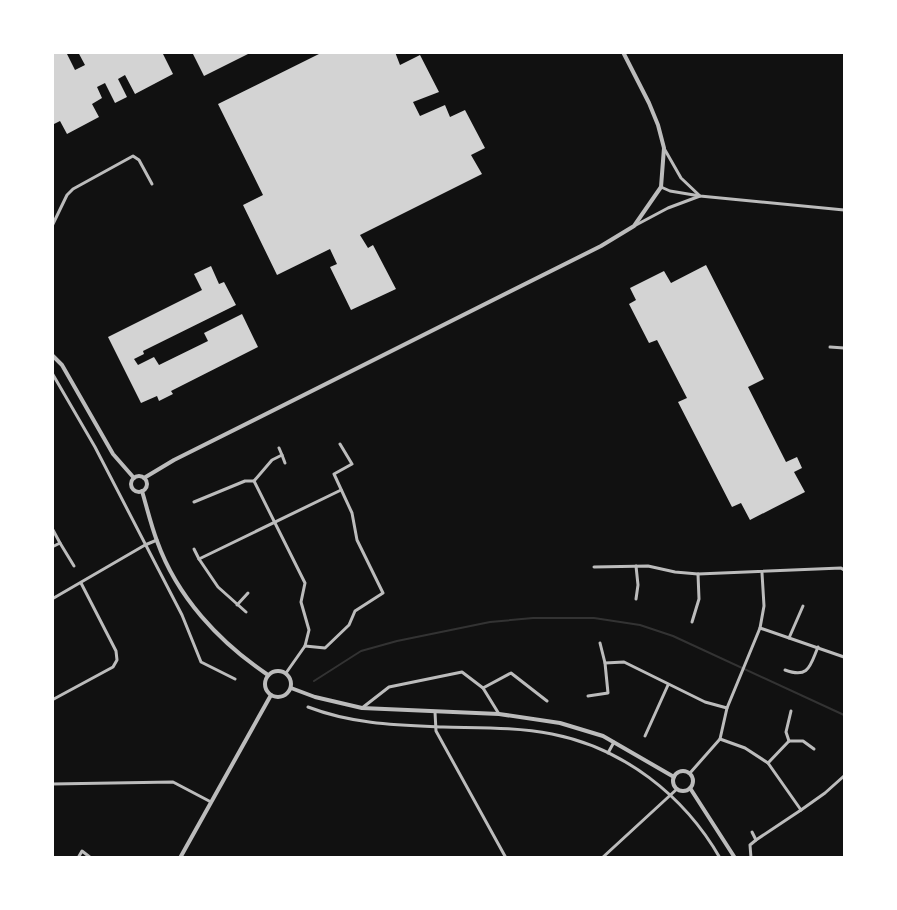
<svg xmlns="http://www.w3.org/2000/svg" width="897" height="910" font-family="'Times New Roman',serif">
<rect width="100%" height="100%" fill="#111"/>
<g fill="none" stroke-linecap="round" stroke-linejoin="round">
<path stroke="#333" stroke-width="2" d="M314 681 361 651 397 641 490 622 533 618H594L640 625 673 636 844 715"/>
</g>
<g fill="#d3d3d3">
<path d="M52 52H66L75 70 85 65 78 52H162L173 74 135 94 125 75 118 79 127 97 115 103 105 83 97 87 102 98 92 104 99 117 67 134 60 121 52 125Z"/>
<path d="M192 52H252L204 76Z"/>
<path d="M323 52H395L400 65 420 55 439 92 413 102 420 116 445 105 450 117 465 110 485 148 471 155 482 174 360 235 368 248 373 245 396 289 351 310 330 267 337 264 330 249 277 275 243 205 263 195 218 104Z"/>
<path d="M706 265 764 379 748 387 786 462 797 457 802 468 794 472 805 492 750 520 741 503 732 507 678 402 687 398 657 340 649 343 629 304 636 300 630 288 664 271 671 283Z"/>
<path d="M211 266 219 284 224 282 236 305 143 351 144 354 134 359 138 365 154 357 159 365 208 341 204 333 242 314 258 347 171 391 173 394 159 401 157 396 141 403 108 337 202 290 194 274Z"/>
</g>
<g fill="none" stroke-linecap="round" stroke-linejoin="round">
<g stroke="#bcbcbc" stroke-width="3">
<path d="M661 187 670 191 700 196 844 210"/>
<path d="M636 225 668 208 700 196 681 178 665 150"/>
<path d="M52 226 67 195 73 189 133 156 139 160 152 184"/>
<path d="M830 347 844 348"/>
<path d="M52 373 95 447 182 615 201 662 235 679"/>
<path d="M282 455 285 463"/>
<path d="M254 481 272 460 282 455 279 448"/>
<path d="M194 502 245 481H254L305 583 301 602 309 630 305 646 286 673"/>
<path d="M53 530 60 543"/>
<path d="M52 547 60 543 74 566"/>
<path d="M194 549 199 559"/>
<path d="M636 566 638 585 636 599"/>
<path d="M594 567 648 566 675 572 698 574 841 568 844 570"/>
<path d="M52 599 145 545 157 540"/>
<path d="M237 605 248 593"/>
<path d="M246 612 218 587 199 559 341 490"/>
<path d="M692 622 699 599 698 574"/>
<path d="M760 628 844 657"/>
<path d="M789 638 803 606"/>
<path d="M305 646 325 648 349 625 355 611 383 593 357 540 352 513 334 474 352 464 340 444"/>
<path d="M605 663 624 662 705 702 727 708"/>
<path d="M785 670C809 679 810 666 818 647"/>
<path d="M483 688 511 673 547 701"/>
<path d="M588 696 608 693 605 663 600 643"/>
<path d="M52 700 113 667 117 660 116 651 81 583"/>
<path d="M308 707C352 724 396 725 443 727 479 728 516 727 552 734 623 748 684 795 720 858"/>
<path d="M362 708 389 687 462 672 483 688 499 714"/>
<path d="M435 712 436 731 506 858"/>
<path d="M645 736 668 685"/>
<path d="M720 739 745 748 768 763 801 810 756 840"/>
<path d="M789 741 786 732 791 711"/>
<path d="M789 741H803L814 749"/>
<path d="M608 753 614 742"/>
<path d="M768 763 789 741"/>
<path d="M690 773 720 739 727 708 760 628 764 606 762 573"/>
<path d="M52 784 173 782 211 802"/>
<path d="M801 810 825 793 844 776"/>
<path d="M78 858 82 851 91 858"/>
<path d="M602 858 677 789"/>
<path d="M751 858 750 845 756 840 752 832"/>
</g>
<g stroke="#bcbcbc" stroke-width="4">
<path d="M52 355 62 365 113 454 134 478"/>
<circle cx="139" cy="484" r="8"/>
<path d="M144 478 174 460 601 246 634 226 661 187 664 148 658 125 649 103 623 52"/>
<path d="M142 491C147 508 151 525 157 541 177 597 219 642 268 675"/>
<circle cx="278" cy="684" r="13"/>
<path d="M291 688 315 697 362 708 499 714 560 723 603 736 674 777"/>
<circle cx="683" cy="781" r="10"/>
<path d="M690 788 735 858"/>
<path d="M180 858 271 695"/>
</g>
</g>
<rect width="897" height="910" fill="none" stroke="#ffffff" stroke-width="108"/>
</svg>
